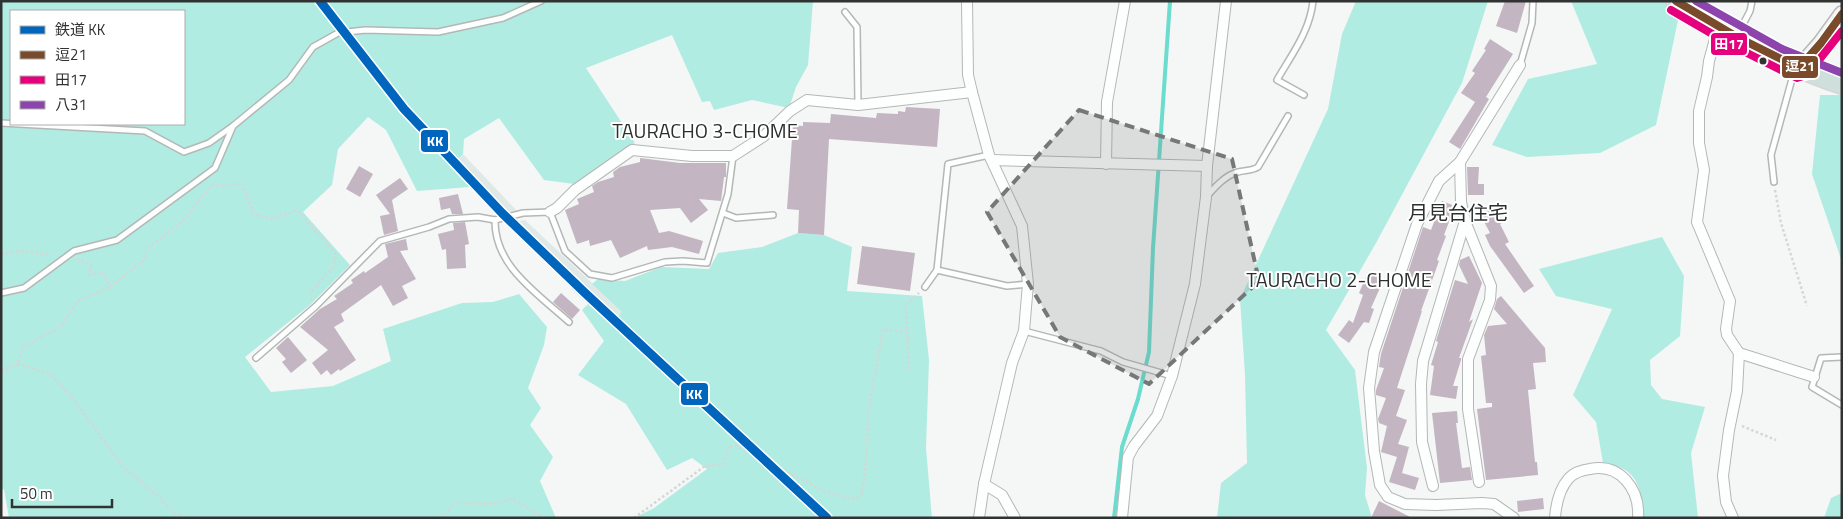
<svg xmlns="http://www.w3.org/2000/svg" width="1843" height="519" font-family="'Titillium Web','Noto Sans JP',sans-serif">
<rect width="100%" height="100%" fill="#f4f7f6"/>
<g fill="#e1e9e7">
<path d="M463 154 517 211 496 214 450 167Z"/>
<path d="M525 220 623 312 611 324 580 297 506 224Z"/>
</g>
<g fill="#b0ece2" fill-rule="evenodd">
<path d="M1 1H813L808 65 796 87 789 108 752 100 714 110 710 101 702 102 672 35 586 68 635 143 574 184 544 180 499 118 464 139 463 154 450 167 470 187 417 191 386 130 368 117 338 149 332 185 303 212 350 265 310 305 245 357 271 392 333 386 391 361 383 329 462 303 493 302 519 294 547 327 544 345 528 388 541 408 530 425 553 457 540 481 556 518H9L4 489 1 490ZM11 11H184V124H11Z"/>
<path d="M1356 1H1488L1462 83 1376 243 1326 330 1355 370 1367 468 1365 495 1372 518H1217L1221 483 1247 463 1245 375 1240 299 1328 109 1342 34Z"/>
<path d="M1571 1H1682L1656 125 1600 153 1527 157 1492 145 1528 79 1597 64Z"/>
<path d="M1820 95H1842V262L1812 174Z"/>
<path d="M798 233 824 235 852 247 847 291 922 296 929 360 926 448 932 518H634L654 508 707 469 692 458 667 470 626 404 578 375 604 341 582 310 588 304 611 324 622 312 592 284 598 279 625 281 661 267 709 269 718 253 762 247Z"/>
<path d="M1662 237 1684 276 1680 336 1650 360 1651 385 1662 399 1705 407 1691 453 1698 518H1643C1642 487 1637 467 1603 463L1596 422 1573 395 1612 309 1556 296 1539 269Z"/>
<path d="M1842 493V518H1824L1831 498Z"/>
</g>
<g fill="none" stroke-linecap="round" stroke-linejoin="round">
<path stroke="#6bdcce" stroke-width="4" d="M1114 518 1122 447 1138 399 1149 352 1153 248 1170 1"/>
</g>
<g fill="#c3b5c1">
<path d="M1505 1H1526L1517 33 1496 26Z"/>
<path d="M1490 39 1513 54 1486 97 1489 99 1460 149 1449 142 1475 102 1461 93 1475 73 1472 71 1486 50 1484 49Z"/>
<path d="M906 107 940 109 937 147 829 139 824 235 798 233 799 210 787 209 793 125 803 126V122L830 123 831 114 876 118 877 113 898 114V111L905 112Z"/>
<path d="M640 158 680 163H726V177H724L721 201 699 199 708 210 691 223 680 208 650 210 659 233 669 231 703 241 699 254 672 247 648 250 647 246 620 258 611 240 590 246 589 240 577 244 565 210 579 204 577 199 594 192 592 186 598 182 614 177 613 172 620 167 640 162Z"/>
<path d="M359 166 373 174 360 197 346 189Z"/>
<path d="M1467 167H1479L1478 184H1484V195H1468Z"/>
<path d="M400 178 408 189 392 200 398 231 384 235 380 216 390 214 376 195Z"/>
<path d="M458 194 463 214H452L450 208 441 210 439 198Z"/>
<path d="M1442 201 1455 206 1444 235 1446 236 1437 260 1439 261 1421 311H1422L1397 388 1405 390 1396 416 1407 420 1398 444 1409 447 1402 473 1419 478 1415 490 1389 482 1397 457 1381 452 1387 426 1379 423 1378 419 1386 398 1376 395V390L1384 368 1379 367 1381 354 1423 227 1431 230Z"/>
<path d="M1494 205 1503 222 1500 224 1509 242 1505 244 1534 286 1524 293 1490 246 1485 235 1490 233 1479 212Z"/>
<path d="M465 222 469 244 465 245 466 268 447 269 446 249 442 250 438 234 454 230 453 223Z"/>
<path d="M406 239 408 250 400 251 416 279 402 286 408 298 393 306 381 285 341 314 344 321 334 327 356 360 340 371 339 369 331 375 327 370 321 375 312 363 328 350 300 327 320 309 337 299 334 296 353 283 351 280 364 271 365 273 388 257 385 244Z"/>
<path d="M862 246 915 253 910 291 857 284Z"/>
<path d="M1469 256 1482 283 1469 322 1473 319 1459 358H1461V360L1453 386H1458L1456 399 1430 395 1434 366 1431 365 1438 342 1436 341 1455 280 1468 284 1459 265 1460 260Z"/>
<path d="M1368 272 1384 279 1371 308 1374 309 1369 323 1364 322 1349 343 1338 335 1349 320 1353 323 1363 295 1359 293Z"/>
<path d="M561 293 580 310 572 319 553 302Z"/>
<path d="M1501 296 1545 348 1546 362 1533 363 1536 389 1528 390 1535 462H1537L1538 475 1486 480 1477 409 1492 407V403H1486L1481 356 1486 355 1484 335 1488 326 1507 324 1494 309 1497 299Z"/>
<path d="M288 337 307 360 291 373 282 362 286 359 276 348Z"/>
<path d="M1457 411 1458 423H1456L1462 468 1470 467 1472 480 1440 483 1432 413Z"/>
<path d="M1543 498 1544 509 1518 512 1517 501Z"/>
<path d="M1379 501 1412 518H1371Z"/>
</g>
<g fill="none" stroke-linecap="round" stroke-linejoin="round">
<g stroke="#b5b7b6" stroke-width="8">
<g id="lane">
<path d="M845 12 857 27 858 105"/>
<path d="M1738 34 1750 11 1752 1"/>
<path d="M1520 65 1532 23 1533 1"/>
<path d="M1304 95 1277 80C1292 54 1310 31 1313 1"/>
<path d="M1 123 145 131 184 152 209 143 233 126 289 80 313 47 338 33 365 30 438 32 503 18 541 1"/>
<path d="M1774 182 1771 155 1792 79 1797 72"/>
<path d="M1208 195C1216 186 1226 175 1238 172 1245 170 1252 171 1258 167L1288 116"/>
<path d="M723 213 736 218 773 215"/>
<path d="M495 220C494 266 538 294 569 322"/>
<path d="M937 270 948 164 989 155"/>
<path d="M925 287 937 270 1007 286 1028 284"/>
<path d="M1 293 24 288 74 251 117 240 215 168 233 126"/>
<path d="M1024 331 1101 351 1123 362 1172 376"/>
<path d="M1842 357 1821 358 1812 387 1842 405"/>
<path d="M256 358 316 306 380 241 429 227 449 219 478 217 495 220 523 213 550 212 565 251 590 274 612 278 665 262 683 261 707 263 728 194 733 156"/>
</g>
</g>
<g stroke="#b5b7b6" stroke-width="12">
<g id="street">
<path d="M967 1 968 75 972 92 989 155 1022 226 1028 284 1024 331 1012 363 984 484 979 518"/>
<path d="M1720 27 1715 39 1709 61 1707 77 1699 111V143L1704 170 1697 222 1730 301 1726 329 1727 335 1739 353 1737 391 1729 430 1723 476 1726 502 1733 518"/>
<path d="M992 160 1207 166"/>
<path d="M1460 162 1461 202 1465 221 1491 286 1490 300 1468 359V409L1479 482"/>
<path d="M1106 164 1107 102 1125 1"/>
<path d="M550 212 557 208 575 190 632 150 692 156H733L764 136 790 111 807 100 858 105 972 92"/>
<path d="M1739 353 1814 377"/>
<path d="M984 484 1002 495 1015 518"/>
<path d="M1433 486 1422 442 1421 384 1423 361 1465 221"/>
<path d="M1122 518 1128 457 1134 446 1157 416 1172 376 1195 284 1206 197 1207 166 1226 1"/>
<path d="M1514 518 1494 504 1482 503 1436 505 1405 504 1388 497 1380 485 1374 451 1369 388 1374 352 1417 224 1439 181 1460 162 1520 65"/>
<path d="M1555 518C1556 504 1559 489 1569 478 1575 472 1582 470 1590 469 1620 463 1640 489 1638 518"/>
</g>
</g>
<g stroke="#b5b7b6" stroke-width="18">
<path id="secondary" d="M1799 68 1821 43 1842 14"/>
</g>
<g stroke="#d2d3d3" stroke-width="22">
<path id="highway" d="M1676 1C1729 33 1783 65 1842 84"/>
</g>
<g stroke="#d5d7d7" stroke-width="2.5" stroke-dasharray="2.5 2.5" stroke-linecap="butt">
<path d="M1775 190 1781 223 1807 306"/>
<path d="M1 254 20 251 52 255"/>
<path d="M77 259 91 265 89 275 103 272 110 287"/>
<path d="M18 364 50 374 72 397 122 466 159 497 175 513 185 518"/>
<path d="M909 369 906 305 919 293"/>
<path d="M1 370 18 364 23 347 59 328 78 301 110 287 143 261 148 248 183 221 210 186 242 184 254 214 272 219 297 210 336 254 333 267 310 293 312 299"/>
<path d="M1742 426 1776 440"/>
<path d="M441 518 457 502C479 504 491 506 512 498L544 518"/>
<path d="M634 518 705 466 723 464 729 447 736 445 824 491 851 499 861 496 865 474 869 408 883 329 906 332"/>
</g>
<use href="#lane" stroke="#fdfefe" stroke-width="5"/>
<use href="#street" stroke="#fdfefe" stroke-width="10"/>
<use href="#secondary" stroke="#f0f4f3" stroke-width="15"/>
<use href="#highway" stroke="#cfdfdc" stroke-width="20"/>
<g stroke="#fff" stroke-width="11">
<path id="bus-1" d="M1676 1 1737 37 1799 68 1821 43 1842 14"/>
</g>
<g stroke="#fff" stroke-width="11">
<path id="bus-2" d="M1671 10 1733 46 1797 78 1807 75 1842 31"/>
</g>
<g stroke="#fff" stroke-width="11">
<path id="bus-3" d="M1696 1 1782 49 1842 73"/>
</g>
<use href="#bus-1" stroke="#7a4b2a" stroke-width="8"/>
<use href="#bus-2" stroke="#e5007d" stroke-width="8"/>
<use href="#bus-3" stroke="#8e44ad" stroke-width="8"/>
<g stroke="#fff" stroke-width="12">
<path id="rail-1" d="M320 1 404 109 502 213 584 292 827 518"/>
</g>
<use href="#rail-1" stroke="#0065bd" stroke-width="9"/>
</g>
<path fill="#757877" fill-opacity="0.2" stroke="#757877" stroke-width="4" stroke-dasharray="10 6" stroke-linejoin="round" d="M1079 110 1232 159 1259 281 1149 384 1060 337 987 212Z"/>
<circle fill="#313332" stroke="#fff" stroke-width="2" cx="1763" cy="61" r="4.5"/>
<g text-anchor="middle" stroke-width="4" stroke-linejoin="round" paint-order="stroke">
<g font-size="20" fill="#2b2f2e" stroke="#fff">
<text x="705" y="138">TAURACHO 3-CHOME</text>
<text x="1458" y="220">月見台住宅</text>
<text x="1339" y="287">TAURACHO 2-CHOME</text>
</g>
</g>
<g stroke="#fff" stroke-width="2">
<rect x="1710" y="32" width="38" height="24" rx="5" fill="#e5007d"/>
<rect x="1781" y="55" width="38" height="24" rx="5" fill="#7a4b2a"/>
<rect x="420" y="129" width="29" height="24" rx="5" fill="#0065bd"/>
<rect x="680" y="382" width="29" height="24" rx="5" fill="#0065bd"/>
</g>
<g font-size="14" text-anchor="middle" font-weight="bold" fill="#fff">
<text x="1729" y="49">田17</text>
<text x="1800" y="71">逗21</text>
<text x="435" y="146">KK</text>
<text x="694" y="399">KK</text>
</g>
<rect width="1843" height="519" fill="none" stroke="#313332" stroke-width="5"/>
<rect x="10" y="10" width="175" height="115" fill="#ffffff" stroke="#adadad"/>
<rect x="20" y="26" width="25" height="8" fill="#0065bd" stroke="#adadad"/>
<text x="55" y="35" font-size="15" fill="#313332">鉄道 KK</text>
<rect x="20" y="51" width="25" height="8" fill="#7a4b2a" stroke="#adadad"/>
<text x="55" y="60" font-size="15" fill="#313332">逗21</text>
<rect x="20" y="76" width="25" height="8" fill="#e5007d" stroke="#adadad"/>
<text x="55" y="85" font-size="15" fill="#313332">田17</text>
<rect x="20" y="101" width="25" height="8" fill="#8e44ad" stroke="#adadad"/>
<text x="55" y="110" font-size="15" fill="#313332">八31</text>
<path d="M12 499v8h100v-8" fill="none" stroke="#313332" stroke-width="2.5"/>
<text x="20" y="499" font-size="15" fill="#313332" stroke="#ffffff" stroke-width="4" paint-order="stroke">50 m</text>
</svg>
